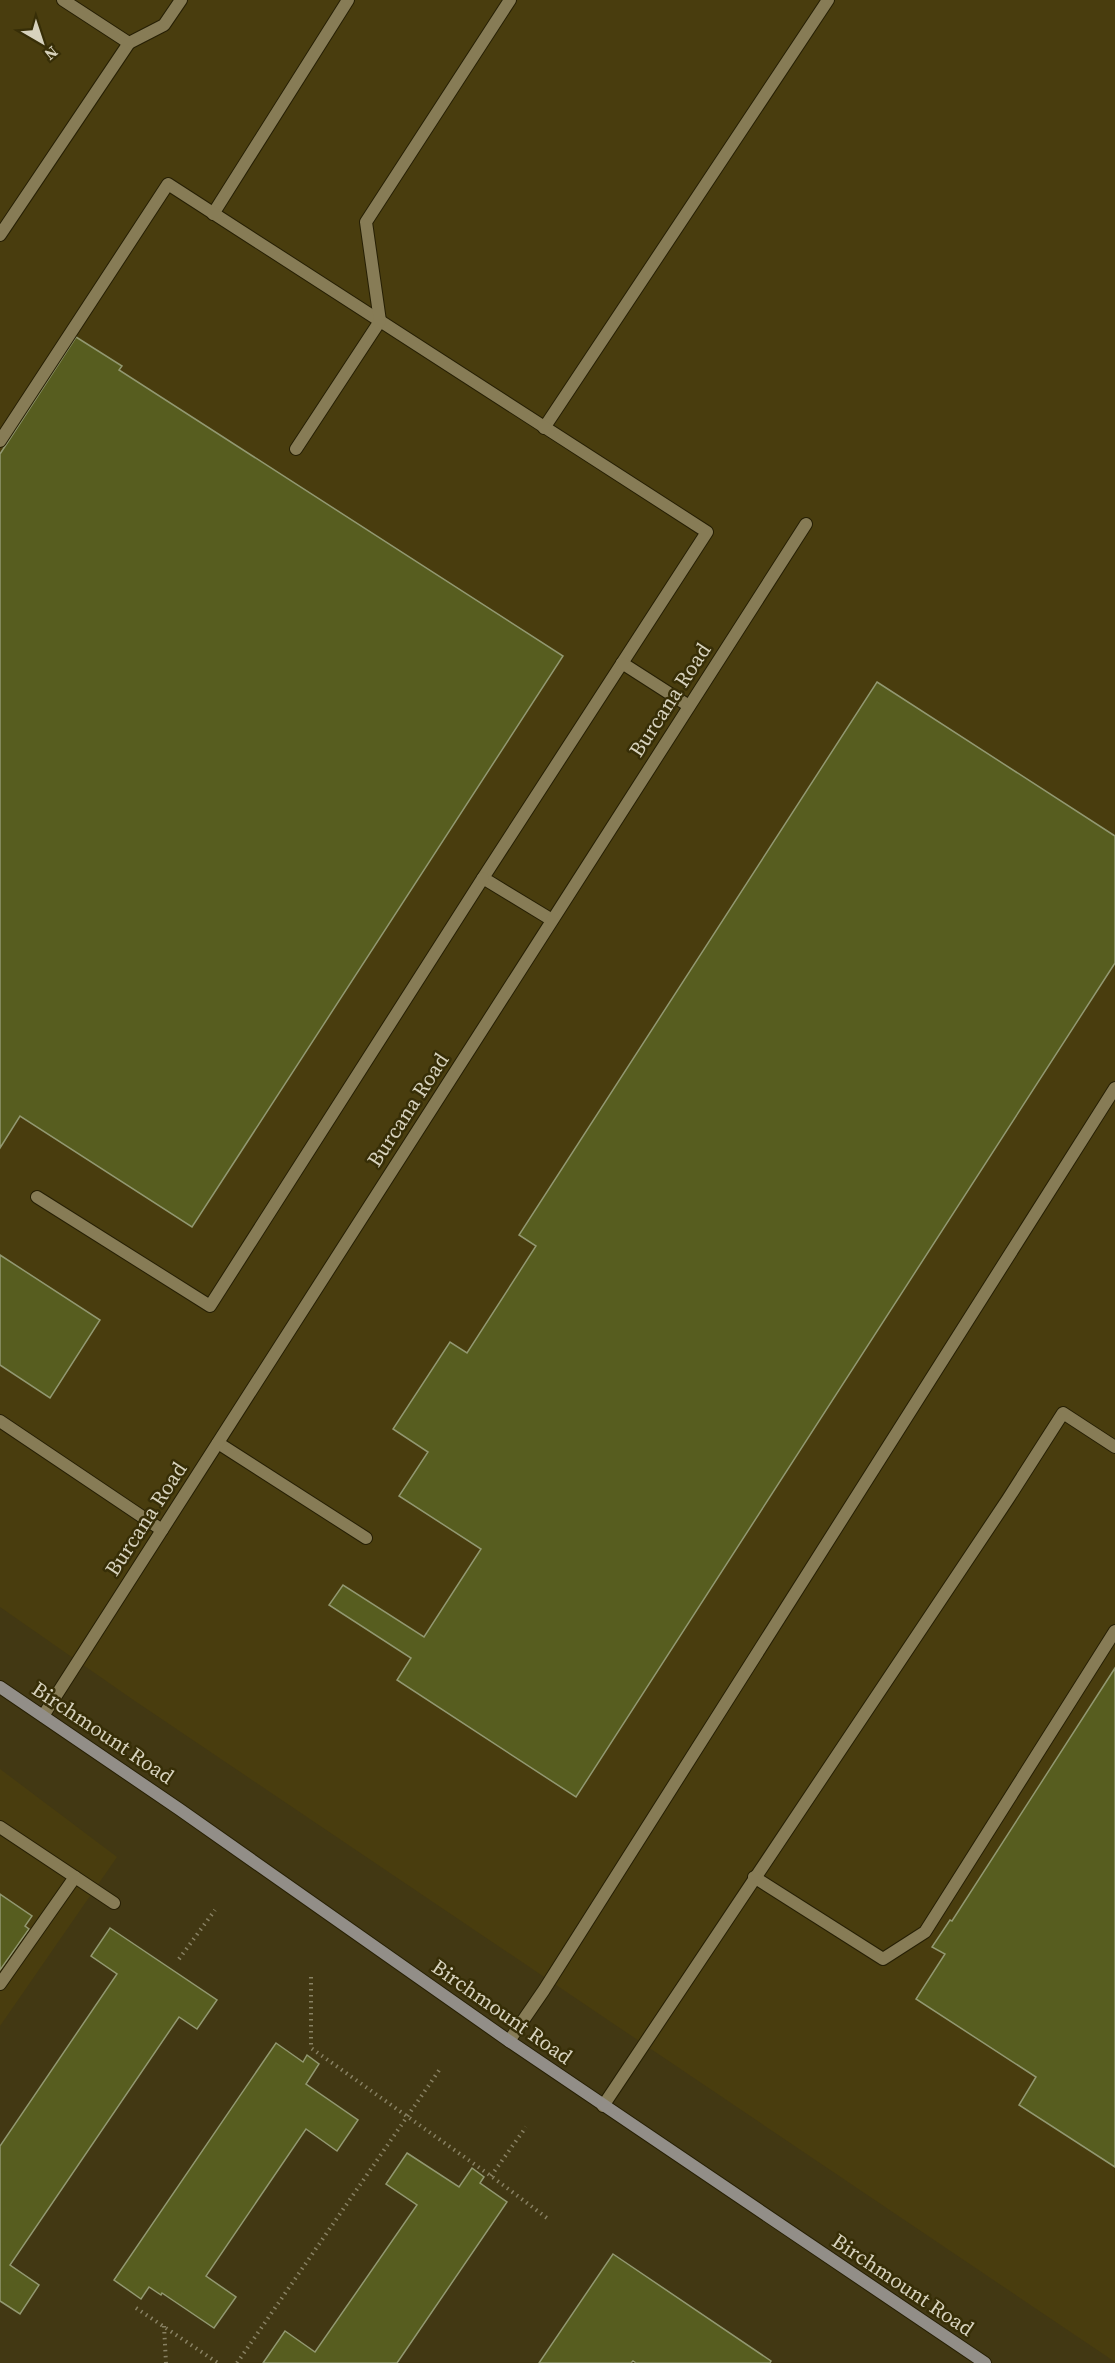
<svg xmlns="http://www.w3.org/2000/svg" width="1115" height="2363" font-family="'Source Serif 4',serif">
<rect width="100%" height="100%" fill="#423813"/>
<g fill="#493d0e">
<path d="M0 0H1115V2362L132 1699 0 1607Z"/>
<path d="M0 1769 117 1857 0 2026Z"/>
</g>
<g fill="#575d1f" stroke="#929871" stroke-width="1.5">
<path d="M76 337 122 366 119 370 563 656 192 1227 20 1116 0 1148V454Z"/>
<path d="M877 682 1115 836V963L576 1797 397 1680 411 1658 329 1605 343 1585 424 1637 481 1549 399 1496 428 1452 393 1429 450 1342 467 1353 536 1246 519 1235Z"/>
<path d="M0 1255 100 1320 50 1398 0 1365Z"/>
<path d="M1115 1668V2167L1019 2105 1036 2077 916 1999 945 1954 932 1947 950 1920 952 1921Z"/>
<path d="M0 1894 32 1916 25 1926 29 1929 0 1970Z"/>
<path d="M110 1928 217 2000 197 2029 179 2017 10 2265 39 2285 20 2314 0 2301V2146L117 1974 91 1956Z"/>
<path d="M276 2043 303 2062 307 2055 319 2064 306 2084 358 2120 337 2151 306 2129 206 2276 236 2297 214 2328 162 2293 161 2295 149 2287 141 2299 114 2280Z"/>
<path d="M407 2153 459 2187 472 2168 484 2177 480 2183 507 2202 397 2363H263L285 2331 315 2352 417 2205 386 2184Z"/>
<path d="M613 2254 771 2361 770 2363H636L633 2361 631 2363H539Z"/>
</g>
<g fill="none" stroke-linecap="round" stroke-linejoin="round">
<g stroke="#261f04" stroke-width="14">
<g id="service">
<path d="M129 43 164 25 181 0"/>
<path d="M213 214 348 0"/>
<path d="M0 235 129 43 63 0"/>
<path d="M544 428 828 0"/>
<path d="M0 441 168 184 707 532 483 878 552 920"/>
<path d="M296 449 380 321 366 222 510 0"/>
<path d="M622 663 689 706"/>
<path d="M37 1197 210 1306 483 878"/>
<path d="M0 1421 162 1530"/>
<path d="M218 1443 366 1538"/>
<path d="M0 1827 114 1903"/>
<path d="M754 1877 883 1959 925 1932 1115 1631"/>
<path d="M0 1984 75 1877"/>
<path d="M509 2041 544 1990 1115 1088"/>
<path d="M603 2106 1008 1499 1063 1413 1115 1447"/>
</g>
</g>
<g stroke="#261f04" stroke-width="14">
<path id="minor" d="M43 1716 806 524"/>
</g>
<g stroke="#261f04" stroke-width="14">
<path id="secondary" d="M0 1687 179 1809 509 2041 985 2363"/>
</g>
<g stroke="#888163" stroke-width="4" stroke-dasharray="1.5 4.5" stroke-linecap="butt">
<path d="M179 1959 215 1910"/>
<path d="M311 1977V2048L491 2176 547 2218"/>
<path d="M491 2176 526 2127"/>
<path d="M136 2308 218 2363"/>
<path d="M164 2326 166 2363"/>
<path d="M237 2363 440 2069"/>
</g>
<use href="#service" stroke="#877c56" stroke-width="12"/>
<use href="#minor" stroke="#877c56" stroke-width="12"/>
<use href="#secondary" stroke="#928e88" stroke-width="12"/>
</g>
<g text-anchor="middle" stroke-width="5" stroke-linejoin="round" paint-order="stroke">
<g font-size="21" fill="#d7d2bd" stroke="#372e07">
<text transform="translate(670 700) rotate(-57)" y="7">Burcana Road</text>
<text transform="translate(408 1110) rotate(-57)" y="7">Burcana Road</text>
<text transform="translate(146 1519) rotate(-57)" y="7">Burcana Road</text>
<text transform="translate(103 1733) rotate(34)" y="7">Birchmount Road</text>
<text transform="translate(502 2012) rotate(35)" y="7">Birchmount Road</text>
<text transform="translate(903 2285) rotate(34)" y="7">Birchmount Road</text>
</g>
</g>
<g transform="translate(42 42) rotate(141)" stroke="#372e07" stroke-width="4.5" paint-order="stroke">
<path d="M0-4.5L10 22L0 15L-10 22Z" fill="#d7d2bd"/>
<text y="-9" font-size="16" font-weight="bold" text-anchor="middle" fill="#d7d2bd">N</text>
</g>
</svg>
